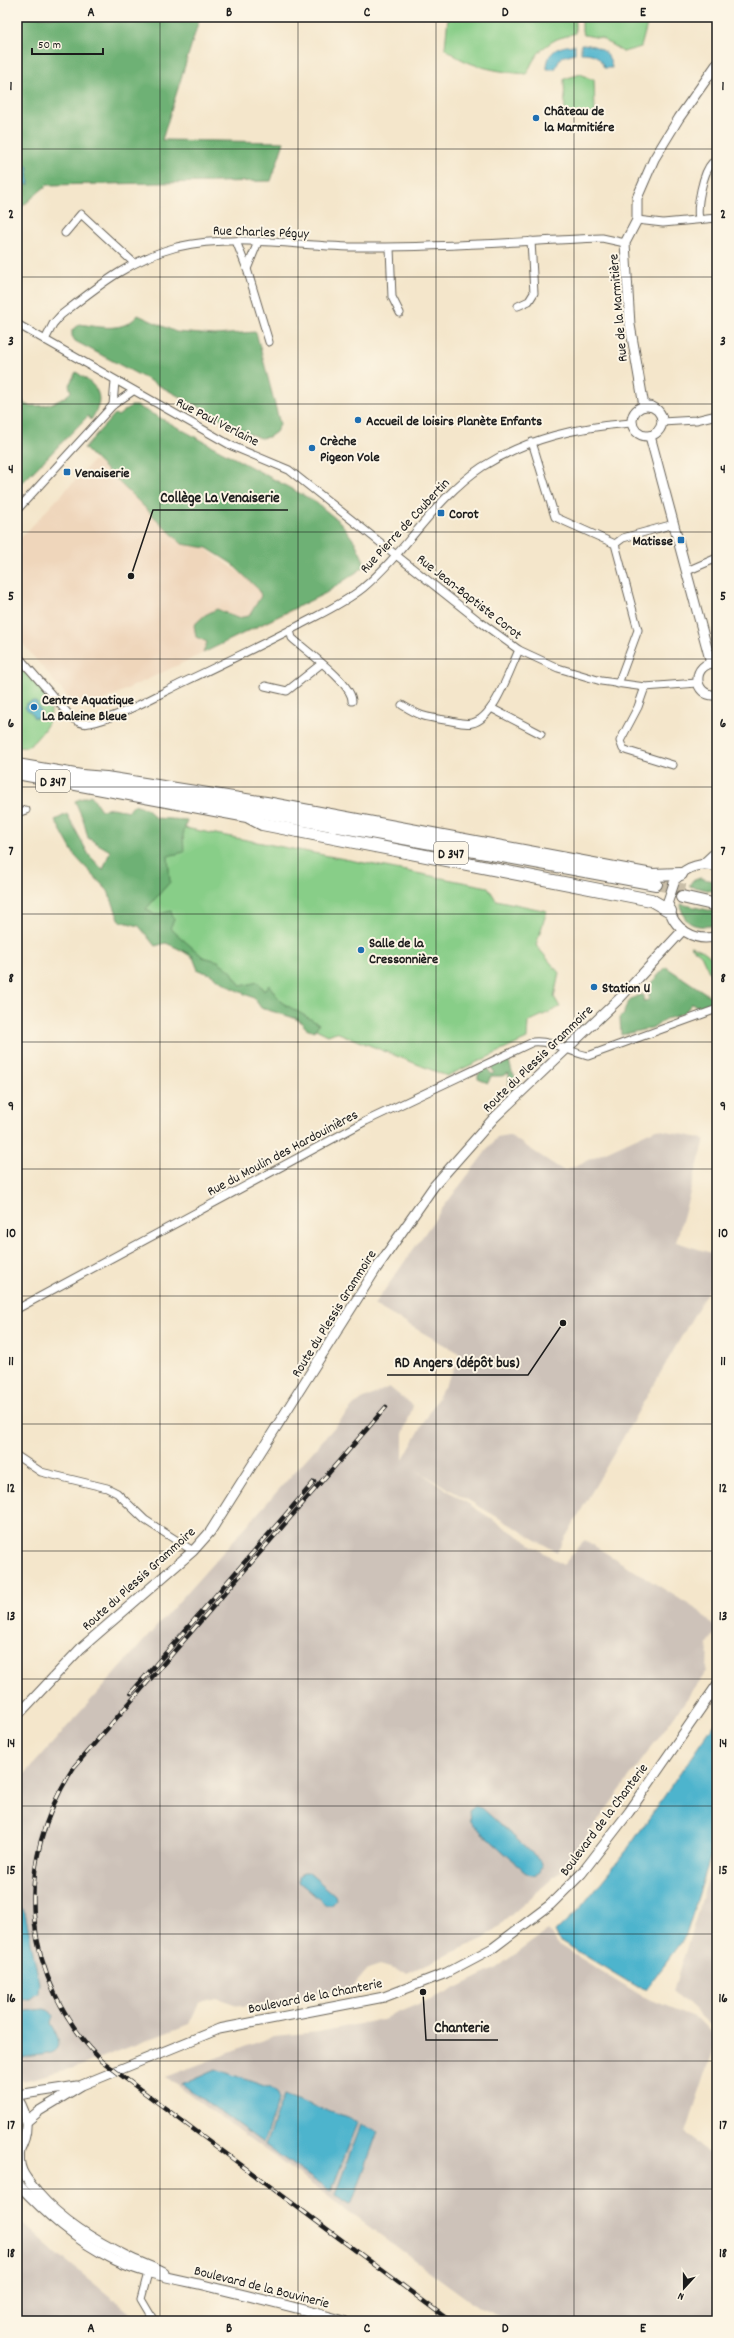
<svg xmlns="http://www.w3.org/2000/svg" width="734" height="2338" font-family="Dekko,sans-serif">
<rect width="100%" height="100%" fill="#fcf5e5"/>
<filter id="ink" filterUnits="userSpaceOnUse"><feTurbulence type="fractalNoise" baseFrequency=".025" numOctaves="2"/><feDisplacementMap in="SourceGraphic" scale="8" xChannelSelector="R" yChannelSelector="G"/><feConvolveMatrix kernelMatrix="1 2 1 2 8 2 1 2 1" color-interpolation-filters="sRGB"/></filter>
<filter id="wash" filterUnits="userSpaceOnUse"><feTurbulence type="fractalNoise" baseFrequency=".012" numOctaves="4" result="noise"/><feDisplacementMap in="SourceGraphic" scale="16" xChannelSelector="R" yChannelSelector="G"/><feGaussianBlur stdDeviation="0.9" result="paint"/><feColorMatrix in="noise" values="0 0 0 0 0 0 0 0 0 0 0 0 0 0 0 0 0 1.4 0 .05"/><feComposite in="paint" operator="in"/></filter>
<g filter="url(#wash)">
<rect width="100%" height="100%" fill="#f4e6cb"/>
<path fill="#efd6bb" d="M94 460 193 540 293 611 91 706 71 701 17 637V542Z"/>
<g fill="#cdc2b9">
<path d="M656 1129 705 1139 676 1242 717 1255V1275L557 1552 413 1468 563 1565 585 1540 699 1611 717 1630 708 1643 707 1671 562 1870 485 1938 407 1973 380 1965 368 1969 351 1989 243 2007 217 1998 209 2000 199 2003 189 2024 80 2066 23 2081 17 2078V1783L356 1403 389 1387 413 1406 403 1434V1460L462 1355 374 1305 442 1209 497 1137 509 1135 564 1171Z"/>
<path d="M717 1851V2031L673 1991Z"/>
<path d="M548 1930 557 1944 642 1996 698 2019 717 2039 686 2133 717 2161V2321H509L478 2307 166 2077 274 2036 319 2032 383 2019 456 1988 495 1969Z"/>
<path d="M17 2218 47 2245 130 2313 124 2321H17Z"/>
</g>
<g fill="#88ce88" stroke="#527552">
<path d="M448 17H575V33C569 36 562 37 557 39 541 47 533 58 527 74 500 72 465 67 445 48Z"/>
<path d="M582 17H649L641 47 623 52 601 38 584 35 582 31Z"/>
<path d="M581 74 590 79H594L595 113 581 117 565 113 564 79Z"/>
<path d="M17 664C40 690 68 704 38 737 31 745 27 749 17 747Z"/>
<path d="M185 828 488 887 496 900 547 911 536 945 559 973 554 997 560 1007 528 1022 527 1039 447 1076 336 1032 328 1035 261 1002 127 915Z"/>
<path d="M690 946C704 949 717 958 717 975L709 972 701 955Z"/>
</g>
<g fill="#6eb174" stroke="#456648">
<path d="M17 17H200L162 140 284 142 271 181 47 185 17 211Z"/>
<path d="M138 315 176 332 215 335 256 332 280 424 276 432 269 437 260 438 250 434 75 341 72 336V330L79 324C101 327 123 333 138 315Z"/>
<path d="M76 372C97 386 107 395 91 420L88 416 17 488V390L25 405C42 408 58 404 71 392L69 385Z"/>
<path d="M131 406H137L162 419 314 501 341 523 355 542 364 561V567L326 593 203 653 207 642 196 637 194 625 205 615 217 609 237 618 249 616 261 596 259 590 231 563 207 548 182 544 84 448 115 414 118 416Z"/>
<path d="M91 795 101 810 112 808 129 811 134 805 148 809 155 818 187 820 183 835 184 852 168 856 170 882 146 909 155 915 171 911 174 920 170 928 203 957 218 961 231 971 241 986 258 982 264 991 269 985 281 1002 319 1024 314 1031 306 1028 298 1019 261 1008 254 998 234 989 210 974 198 970 192 955 166 943 155 946 139 926 120 921 108 891 75 856 55 820 67 814 89 855 103 870 110 851 88 838 83 819 75 801Z"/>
<path d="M700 878 717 882V892L689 886 692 881Z"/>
<path d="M681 904 717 912V924C700 929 682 927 681 904Z"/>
<path d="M666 967 716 1000 700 1009 692 1003 686 1011 674 1017 665 1019 655 1027 621 1035 620 1018 624 1014C624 1004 634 994 644 995L643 1001 649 1000V985Z"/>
<path d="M509 1061 512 1072 520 1083 512 1090 509 1085V1073L502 1076H491L488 1083 478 1079V1075L483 1068 488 1069 491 1074 494 1073 491 1068 494 1065Z"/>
</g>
<g fill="#4eb4cd" stroke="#356874">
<path d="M581 44C598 45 610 51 612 68H604C600 56 594 53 581 53Z"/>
<path d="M575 45V53L561 57 555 69H547C547 51 558 46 575 45Z"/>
<path d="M17 160 28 167 29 185 17 182Z"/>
<path d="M33 701 37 703 41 713 38 718 33 717 32 713 25 708 26 704Z"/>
<path d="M715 1723H717V1836L686 1935 646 1989 637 1987 559 1940 555 1932 581 1907 627 1850Z"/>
<path d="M475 1806 482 1808 541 1861 543 1867C540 1873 534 1876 528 1874L470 1822 469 1811Z"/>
<path d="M303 1872H308L335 1895 336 1899 331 1905H326L299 1882V1877Z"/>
<path d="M17 1906 25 1912 39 1982 38 1993 30 1999H17Z"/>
<path d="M44 2009 50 2011 53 2016 51 2024C76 2065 34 2049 17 2061V2012Z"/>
<path d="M216 2069 270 2088 277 2094 279 2100 263 2143 182 2084Z"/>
<path d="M284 2095 358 2122 331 2192 265 2145Z"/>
<path d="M361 2124 378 2131 352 2203 350 2204 335 2195Z"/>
</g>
</g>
<g filter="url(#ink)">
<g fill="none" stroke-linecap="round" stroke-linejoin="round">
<path stroke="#c9bea8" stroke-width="12" stroke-dasharray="12 6" stroke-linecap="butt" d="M656 884 685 890"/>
<g stroke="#686359" stroke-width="9">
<g id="minor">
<path d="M699 219C696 207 703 172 712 163L717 162"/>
<path d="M637 220 663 223 717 218"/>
<path d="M65 233 81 214 133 262"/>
<path d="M236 241 247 269 269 342"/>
<path d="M390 248 392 297 400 313"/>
<path d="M247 269 258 242"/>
<path d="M518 306 529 301 534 293 531 241"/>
<path d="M17 324 232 446 289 470 479 621 519 650 558 668 601 681 645 687 697 683"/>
<path d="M45 340 53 324 61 315C98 286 131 259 177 247 237 233 300 247 361 247 441 248 522 241 602 238L625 243"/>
<path d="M113 405 115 381"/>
<path d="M662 422 696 420 717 415"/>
<path d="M532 442 555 517 615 544 638 630 618 684"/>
<path d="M17 510 113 405 133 391"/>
<path d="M615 544 623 538 674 524"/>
<path d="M687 571 717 558"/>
<path d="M290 630 292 638C306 651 352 683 352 701"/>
<path d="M17 655 72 718C78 722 83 725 90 723 115 719 156 696 180 684 220 665 259 646 298 626 320 614 343 604 363 588 407 551 434 499 482 467 528 438 578 427 631 423"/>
<path d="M265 686 287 691 321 664"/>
<path d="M645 687 638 707 620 741 623 749 628 751 673 765"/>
<path d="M402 705C420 716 424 717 445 720 454 721 463 725 472 723 494 719 510 669 519 650"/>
<path d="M491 708 541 734"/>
<path d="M17 813 26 810"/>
<path d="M17 1309 366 1121 533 1042C552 1040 569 1052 588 1056L717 1009"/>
<path d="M17 1456 41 1472 107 1488 117 1493 145 1520 193 1551"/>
<path d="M148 2273 141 2299 154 2321"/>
<path d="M711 2321 717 2319"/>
</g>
</g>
<g stroke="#686359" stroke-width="11">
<g id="tertiary">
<circle cx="647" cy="421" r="15"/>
<path d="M644 406 630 325 625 243 637 220V198L654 159 679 118 717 64"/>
<path d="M650 436 711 663"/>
<path d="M717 663C691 661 692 698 717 695"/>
<path d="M702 865 717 851"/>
<path d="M677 878C687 866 702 862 717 867"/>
<path d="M669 906C672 929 696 943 717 936"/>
<path d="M17 1716 81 1648 193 1551 210 1532 376 1269 434 1186 494 1118 620 998 683 930"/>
<path d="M17 2095 77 2086"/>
<path d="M17 2098C29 2115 29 2135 18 2152"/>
<path d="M26 2122 39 2111 82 2085 219 2029 384 1997 446 1973 493 1948 550 1905 582 1873 629 1812 717 1685"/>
<path d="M20 2148C17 2169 24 2176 37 2192 62 2221 94 2240 128 2257 140 2263 153 2267 164 2273"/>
<path d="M17 2183C46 2214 76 2241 115 2260 141 2273 171 2278 199 2284 248 2296 296 2307 344 2321"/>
</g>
</g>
<g stroke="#686359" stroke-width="14">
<g id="primary">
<path d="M17 765 81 776 106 778 266 803 652 875 681 874"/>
<path d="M17 773 247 816 262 824 651 900 670 911"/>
</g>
</g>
<g stroke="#686359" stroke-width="14">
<g id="trunk">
<path d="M81 776 106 784 656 884"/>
<path d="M682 897 717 905"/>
</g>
</g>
<use href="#minor" stroke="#fff" stroke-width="7"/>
<use href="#tertiary" stroke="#fff" stroke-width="9"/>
<use href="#primary" stroke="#fff" stroke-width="12"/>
<use href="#trunk" stroke="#fff" stroke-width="12"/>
<g stroke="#1c1c1c" stroke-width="4.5">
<g id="rail">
<path d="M386 1407 74 1767C11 1864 22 1979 102 2061L450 2321"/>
<path d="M131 1693 314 1482"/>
</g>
</g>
<use href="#rail" stroke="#fcf5e5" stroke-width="3" stroke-dasharray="9" stroke-linecap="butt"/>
<g stroke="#686359" stroke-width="11" stroke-linecap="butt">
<path id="tertiary-bridge" d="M668 901 674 883"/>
</g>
<use href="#tertiary-bridge" stroke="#fff" stroke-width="9"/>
</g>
</g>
<path fill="none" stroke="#1c1c1c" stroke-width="1" stroke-opacity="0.55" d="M160 17V2321M298 17V2321M436 17V2321M574 17V2321M17 149H717M17 277H717M17 404H717M17 532H717M17 659H717M17 787H717M17 914H717M17 1042H717M17 1169H717M17 1296H717M17 1424H717M17 1551H717M17 1679H717M17 1806H717M17 1934H717M17 2061H717M17 2189H717"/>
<g fill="#1f6fb2" stroke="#fcf5e5" stroke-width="1.5">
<circle cx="536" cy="118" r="4"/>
<circle cx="358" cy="420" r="4"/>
<circle cx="312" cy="448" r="4"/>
<rect x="63" y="468" width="8" height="8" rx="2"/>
<rect x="437" y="509" width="8" height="8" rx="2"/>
<rect x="677" y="536" width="8" height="8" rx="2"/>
<circle cx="34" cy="707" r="4"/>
<circle cx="361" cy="950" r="4"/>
<circle cx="594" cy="987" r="4"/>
</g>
<g text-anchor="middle" stroke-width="4" stroke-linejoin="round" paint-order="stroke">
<g fill="#fcf5e5" stroke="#5f5d58" stroke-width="1">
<rect x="36" y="770" width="34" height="22" rx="3"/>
<rect x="434" y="842" width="34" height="22" rx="3"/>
</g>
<g font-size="13" font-weight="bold" fill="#1c1c1c">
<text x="53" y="786">D 347</text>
<text x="451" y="858">D 347</text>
</g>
<g font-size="14" font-weight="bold" fill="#1c1c1c" stroke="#fcf5e5" text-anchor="start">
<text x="544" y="115">Château de<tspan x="544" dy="16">la Marmitiére</tspan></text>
<text x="366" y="425">Accueil de loisirs Planète Enfants</text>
<text x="320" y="445">Crèche<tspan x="320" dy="16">Pigeon Vole</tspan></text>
<text x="75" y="477">Venaiserie</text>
<text x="449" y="518">Corot</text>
<text x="673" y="545" text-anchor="end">Matisse</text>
<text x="42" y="704">Centre Aquatique<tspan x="42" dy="16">La Baleine Bleue</tspan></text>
<text x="369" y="947">Salle de la<tspan x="369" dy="16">Cressonnière</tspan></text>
<text x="602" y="992">Station U</text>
</g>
<g font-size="14" fill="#1c1c1c" stroke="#fcf5e5">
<text transform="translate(261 231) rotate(2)" y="5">Rue Charles Péguy</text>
<text transform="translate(617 308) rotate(-95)" y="5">Rue de la Marmitière</text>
<text transform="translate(218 421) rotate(27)" y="5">Rue Paul Verlaine</text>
<text transform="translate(404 525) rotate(-47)" y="5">Rue Pierre de Coubertin</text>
<text transform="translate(470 596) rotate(38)" y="5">Rue Jean-Baptiste Corot</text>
<text transform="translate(537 1058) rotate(-44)" y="5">Route du Plessis Grammoire</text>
<text transform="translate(282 1152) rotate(-28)" y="5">Rue du Moulin des Hardouinières</text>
<text transform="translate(333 1313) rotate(-58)" y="5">Route du Plessis Grammoire</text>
<text transform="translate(138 1578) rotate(-42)" y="5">Route du Plessis Grammoire</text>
<text transform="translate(603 1819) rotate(-53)" y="5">Boulevard de la Chanterie</text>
<text transform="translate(315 1995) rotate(-11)" y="5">Boulevard de la Chanterie</text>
<text transform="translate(262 2286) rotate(14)" y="5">Boulevard de la Bouvinerie</text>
</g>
</g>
<path fill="none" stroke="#1c1c1c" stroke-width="1.5" d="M131 576L153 510H288M563 1323L528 1375H387M423 1992L426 2040H498"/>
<g fill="#1c1c1c" stroke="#fcf5e5" stroke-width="1.5">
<circle cx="131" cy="576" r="4"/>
<circle cx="563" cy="1323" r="4"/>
<circle cx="423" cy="1992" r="4"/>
</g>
<g font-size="15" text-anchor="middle" font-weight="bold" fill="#1c1c1c" stroke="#fcf5e5" stroke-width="4" stroke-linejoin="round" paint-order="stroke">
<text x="220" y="502">Collège La Venaiserie</text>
<text x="457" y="1367">RD Angers (dépôt bus)</text>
<text x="462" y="2032">Chanterie</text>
</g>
<rect width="734" height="2338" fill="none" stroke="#fcf5e5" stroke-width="44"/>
<g transform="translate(684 2288) rotate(201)" stroke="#fcf5e5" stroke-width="3" paint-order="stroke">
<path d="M0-3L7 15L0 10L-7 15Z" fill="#1c1c1c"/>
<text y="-6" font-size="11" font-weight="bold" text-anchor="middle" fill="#1c1c1c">N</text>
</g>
<path d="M32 48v6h71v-6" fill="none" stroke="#1c1c1c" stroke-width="2"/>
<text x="38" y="48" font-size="12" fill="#1c1c1c" stroke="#fcf5e5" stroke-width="3" paint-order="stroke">50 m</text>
<rect x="22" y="22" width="690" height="2294" fill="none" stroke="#1c1c1c" stroke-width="1.5"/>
<g font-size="13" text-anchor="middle" font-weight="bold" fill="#1c1c1c">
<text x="91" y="16">A</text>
<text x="229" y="16">B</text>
<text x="367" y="16">C</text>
<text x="505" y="16">D</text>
<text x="643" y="16">E</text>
<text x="11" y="90">1</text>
<text x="723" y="90">1</text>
<text x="11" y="218">2</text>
<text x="723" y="218">2</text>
<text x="11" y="345">3</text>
<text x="723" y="345">3</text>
<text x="11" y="473">4</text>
<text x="723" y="473">4</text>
<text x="11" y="600">5</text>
<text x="723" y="600">5</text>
<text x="11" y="727">6</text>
<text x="723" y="727">6</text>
<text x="11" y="855">7</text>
<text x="723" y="855">7</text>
<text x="11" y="982">8</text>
<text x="723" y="982">8</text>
<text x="11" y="1110">9</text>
<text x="723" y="1110">9</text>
<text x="11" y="1237">10</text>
<text x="723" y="1237">10</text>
<text x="11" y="1365">11</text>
<text x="723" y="1365">11</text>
<text x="11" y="1492">12</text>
<text x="723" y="1492">12</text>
<text x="11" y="1620">13</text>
<text x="723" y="1620">13</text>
<text x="11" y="1747">14</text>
<text x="723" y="1747">14</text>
<text x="11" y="1874">15</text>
<text x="723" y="1874">15</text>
<text x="11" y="2002">16</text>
<text x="723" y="2002">16</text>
<text x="11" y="2129">17</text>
<text x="723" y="2129">17</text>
<text x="11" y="2257">18</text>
<text x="723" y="2257">18</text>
<text x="91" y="2332">A</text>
<text x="229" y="2332">B</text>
<text x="367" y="2332">C</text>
<text x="505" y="2332">D</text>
<text x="643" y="2332">E</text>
</g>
</svg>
